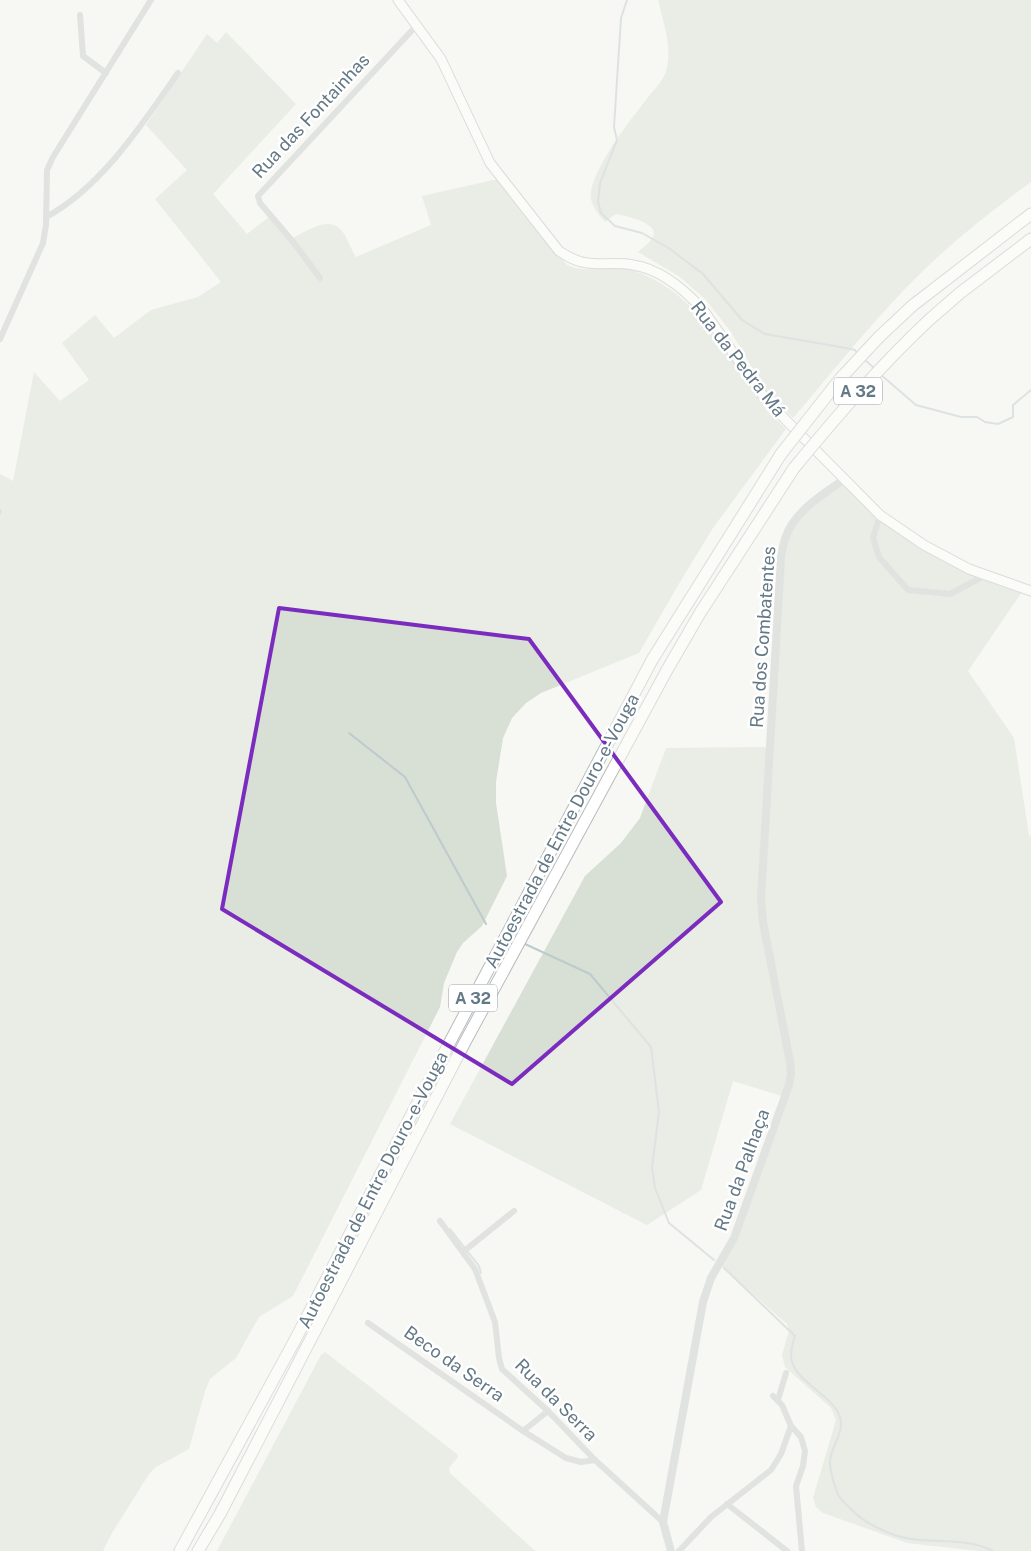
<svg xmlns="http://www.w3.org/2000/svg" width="1031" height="1551" font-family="'Public Sans',sans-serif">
<rect width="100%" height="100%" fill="#f7f7f3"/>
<g fill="#d8dfd4">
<path d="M658 0H1031V182C994 209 958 237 925 269 877 315 836 368 793 418L766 391 731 332 706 300 680 277 638 252C642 248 647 245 650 241 666 224 628 217 618 214L614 215 605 222C599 215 593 208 591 199 587 175 631 119 646 100 654 89 664 81 667 68 672 46 663 21 658 0Z"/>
<path d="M226 32 296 104 213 194 247 234 269 217 289 240C302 234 327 215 340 229 347 236 350 248 356 257L431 225 422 196 498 179 567 265C582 273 604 267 620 268 631 269 643 274 653 279 706 307 728 358 762 404 769 414 778 421 786 429L713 528 680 582 639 653 541 693 526 703 512 718 503 738 496 782V803L507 876 482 926 463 943 457 952 444 983 440 1007 293 1296 259 1317 236 1358 210 1379 205 1391 189 1449 156 1467 149 1474 112 1533 103 1551H0V474L13 481 34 372 60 401 89 380 62 343 95 315 114 338 151 310 198 297 221 282 155 199 187 170 146 125 207 34 217 43Z"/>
<path d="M845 479 880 515 924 545 1024 589 968 671 1014 738 1029 835 1031 836V1551H978L907 1543 823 1513 816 1507 813 1498 836 1420 831 1408 785 1367 782 1355 789 1331 787 1324 721 1266 739 1235 785 1097 733 1081 701 1190 647 1225 450 1124 585 876 621 843 640 818 666 748 773 747 781 558 797 517Z"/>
<path d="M325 1352 457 1454 458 1457 449 1468 450 1473 535 1551H217L321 1355Z"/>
</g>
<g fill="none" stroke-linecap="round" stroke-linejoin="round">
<g stroke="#bdcace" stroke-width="2">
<path d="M627 0 621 18 614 127 617 140 600 183 598 202 601 213 615 226 642 233 670 249 703 274 742 320 765 334 846 348 855 350 858 354"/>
<path d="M864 359 875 369"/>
<path d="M880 374 916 405 961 417H977L985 422 998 424 1013 417V405L1031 390"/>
<path d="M0 514 1 510"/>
<path d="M349 733 405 777 486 924"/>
<path d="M525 944 590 974 651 1047 659 1112 652 1167 655 1188 669 1223 714 1260"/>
<path d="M450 1229 479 1266 481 1273"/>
<path d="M724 1268 795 1336C793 1342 791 1349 791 1355 791 1379 827 1392 838 1412 848 1430 830 1446 830 1462 830 1471 834 1484 837 1492 839 1499 846 1504 851 1509 865 1524 891 1536 911 1539 939 1543 968 1538 993 1551"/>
</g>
<g stroke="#b6bcc0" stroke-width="11">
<path id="secondary" d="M398 0 441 59 490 163 559 251C567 256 576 262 587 263 602 265 618 262 633 265 661 269 686 291 704 311L766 400 880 515 924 545 969 569 1031 591"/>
</g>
<g stroke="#b8bcbf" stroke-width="13">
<g id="motorway">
<path d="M912 306 1031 214"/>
<path d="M929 320 960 293 1031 239"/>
<path d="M180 1551 295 1340 415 1108 652 660 781 454"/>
<path d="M198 1551 220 1514 465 1042 667 670 700 613 794 468"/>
</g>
</g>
<g stroke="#c4c9cb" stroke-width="6">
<path d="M80 15 83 56 106 73"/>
<path d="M46 217C101 188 143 123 178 73"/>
<path d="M320 278 294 243 260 203 258 196 417 25"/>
<path d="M0 339 43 243 46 225 47 170 53 157 151 0"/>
<path d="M880 515 873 538 879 557 908 590 950 594 986 575"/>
<path d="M440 1221 475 1269 495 1322 499 1358 502 1369 548 1411 595 1460 663 1522"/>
<path d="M463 1252 514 1211"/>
<path d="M368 1323 523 1431 566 1458 581 1462 595 1460"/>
<path d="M778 1400 786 1373"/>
<path d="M791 1426 801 1437 805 1451 803 1466 796 1486 802 1551"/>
<path d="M523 1431 548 1411"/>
<path d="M727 1504 787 1551"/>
<path d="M679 1551 711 1517 771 1470 781 1454 791 1426 782 1405 773 1396"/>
</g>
<path stroke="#c4c9cb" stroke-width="8" d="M671 1551 663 1522 703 1302 711 1278 734 1238 789 1085 791 1074 790 1062 763 922 761 899 781 558C782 552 783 545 785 539 793 512 823 494 845 479"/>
<use href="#secondary" stroke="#fff" stroke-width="9"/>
<use href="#motorway" stroke="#fff" stroke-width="11"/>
<g stroke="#b8bcbf" stroke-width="13" stroke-linecap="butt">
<g id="motorway-bridge">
<path d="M781 454 840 379 879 337 912 306"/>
<path d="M794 468C837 416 880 366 929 320"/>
</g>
</g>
<use href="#motorway-bridge" stroke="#fff" stroke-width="11"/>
</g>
<path d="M0 0H1031V1551H0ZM279 608 529 639 721 902 512 1084 222 909Z" fill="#f7f7f3" fill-opacity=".55" fill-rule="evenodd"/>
<path fill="none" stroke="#7b2cbf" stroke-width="4" stroke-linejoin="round" d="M279 608 529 639 721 902 512 1084 222 909Z"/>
<g text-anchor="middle" stroke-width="5" stroke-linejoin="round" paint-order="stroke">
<g fill="#fff" stroke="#92a1aa" stroke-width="1">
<rect x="834" y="377.5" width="48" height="27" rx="4"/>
<rect x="449" y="984.5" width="48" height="27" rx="4"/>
</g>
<g font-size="16" font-weight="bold" fill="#647986">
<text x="858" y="397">A 32</text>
<text x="473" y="1004">A 32</text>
</g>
<g font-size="18" fill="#647986" stroke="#fff">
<text transform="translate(311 116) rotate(-47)" y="6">Rua das Fontainhas</text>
<text transform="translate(738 359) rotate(52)" y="6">Rua da Pedra Má</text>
<text transform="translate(763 637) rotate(-86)" y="6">Rua dos Combatentes</text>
<text transform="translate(562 831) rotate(-62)" y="6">Autoestrada de Entre Douro-e-Vouga</text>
<text transform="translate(742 1170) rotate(-70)" y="6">Rua da Palhaça</text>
<text transform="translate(373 1190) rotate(-63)" y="6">Autoestrada de Entre Douro-e-Vouga</text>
<text transform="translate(454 1364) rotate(35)" y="6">Beco da Serra</text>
<text transform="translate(556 1400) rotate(45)" y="6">Rua da Serra</text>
</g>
</g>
</svg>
